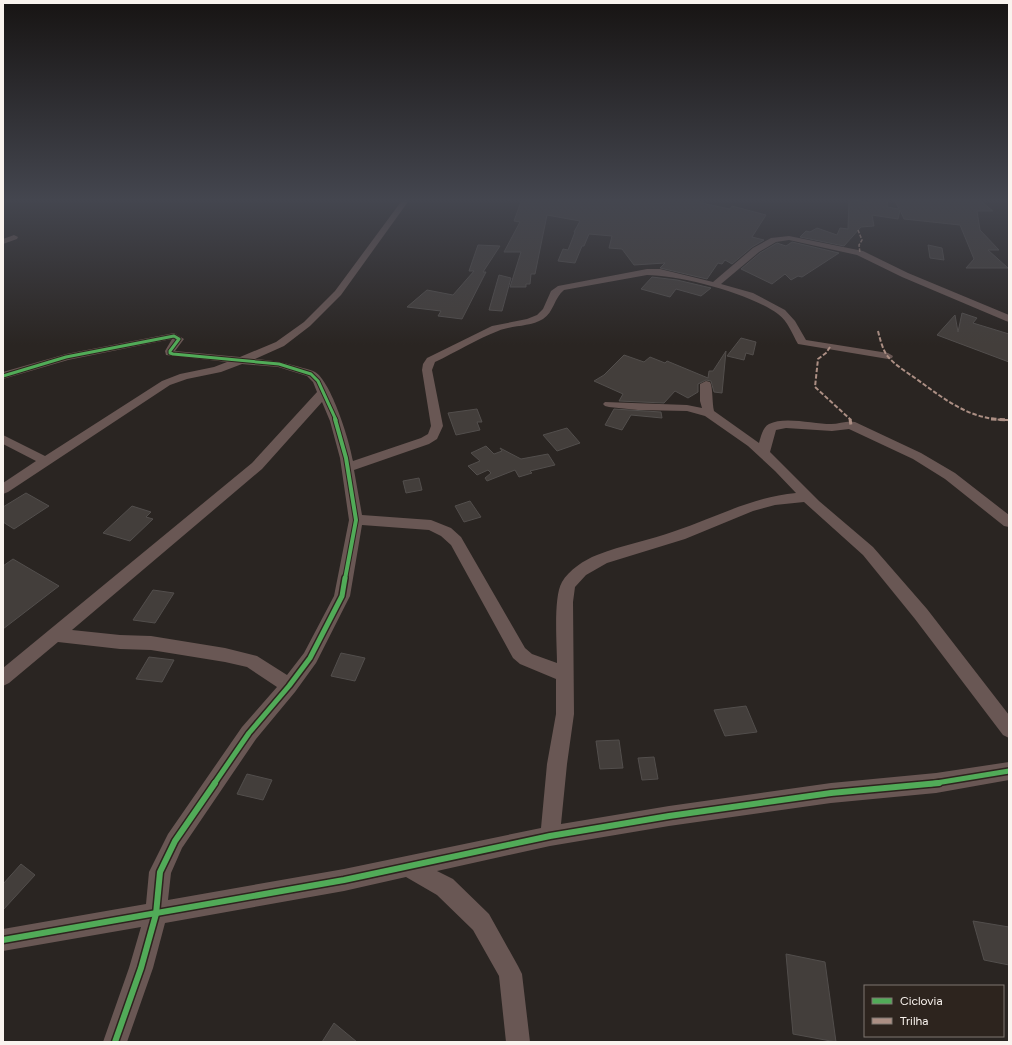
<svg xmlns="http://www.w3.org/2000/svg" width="1012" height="1045" font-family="Figtree,sans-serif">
<rect width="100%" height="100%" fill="#2a2522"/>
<g fill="#433e3b" stroke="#524e4c">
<path d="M522 199H694L706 204 730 209 732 206 766 215 752 237 764 240 752 247 732 264 725 260 722 264 718 263 707 279 660 268 665 263 634 265 622 249 609 248 612 236 589 234 584 246H582L575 263 558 261 563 249 568 250 575 232H574L580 221 547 215 535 274H531L530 284H526V287H510L521 252H504L520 222 514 221Z"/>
<path d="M849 199 871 203V199H888L887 207 899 209 894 199H978L993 211H977L980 230 999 250H988L1008 268H966L974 259 960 225 904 219 900 210 898 219 872 215 874 226 861 227 844 246 800 237 806 231 810 232 817 228 837 235 840 228 848 229Z"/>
<path d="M792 242 839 253 802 277 798 276 791 280 785 274 772 284 741 269 760 253 777 243 786 246Z"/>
<path d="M478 245 500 246 483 272H486L462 319 438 316 441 311 407 307 427 290 453 295 474 271H469Z"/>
<path d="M928 245 942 248 944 260 930 258Z"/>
<path d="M499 275 511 278 502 311 489 310Z"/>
<path d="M652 277 677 280 711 288 701 296 676 289 670 297 641 289Z"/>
<path d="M962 313 977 318 973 323 1009 334V362L937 335 955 315 958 332Z"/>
<path d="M741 338 756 342 753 355 746 353 744 360 727 356Z"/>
<path d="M726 351 722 393 714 392 711 381 706 380 698 384V392L688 398 675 391 664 403 619 401 623 394 594 381 604 375 624 355 644 362 650 357 665 363 667 361 708 378 709 371H713Z"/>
<path d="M477 409 482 422H477L480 430 456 435 448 413Z"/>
<path d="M614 409 661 412 662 418 631 415 622 430 605 425Z"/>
<path d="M567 428 580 443 557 451 543 435Z"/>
<path d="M486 446 494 454 502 451 500 448 521 459 548 454 555 465 530 471 532 473 519 477 515 470 487 481 485 478 491 473 488 470 477 475 468 466 480 461 471 453Z"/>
<path d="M419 478 422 490 406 493 403 481Z"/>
<path d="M26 493 49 506 14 529 3 522V507Z"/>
<path d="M470 501 481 517 464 522 455 506Z"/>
<path d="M132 506 151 512 146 517 153 519 130 541 103 533Z"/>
<path d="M13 559 59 586 3 629V566Z"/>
<path d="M153 590 174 593 155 623 133 620Z"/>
<path d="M341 653 365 658 355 681 331 676Z"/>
<path d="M149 657 174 660 162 682 136 679Z"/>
<path d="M746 706 757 732 725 736 714 710Z"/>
<path d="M619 740 623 768 600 769 596 741Z"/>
<path d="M654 757 658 779 642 780 638 758Z"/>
<path d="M247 774 272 780 263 800 237 794Z"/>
<path d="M21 864 35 875 3 910V884Z"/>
<path d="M973 921 1009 927V965L984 960Z"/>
<path d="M786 954 825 962 836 1042 793 1034Z"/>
<path d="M334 1023 357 1042H322Z"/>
</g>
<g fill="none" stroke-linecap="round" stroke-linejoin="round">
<g fill="#695754" fill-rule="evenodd">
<path d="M403 199H410L341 295 310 326 284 346 255 359C272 360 287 363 303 368 307 369 312 370 315 372 331 381 350 442 353 461L421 438 428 434 431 426 422 370 423 364 427 358 492 326 527 319 537 315 543 309 551 291 558 286 647 269H660L713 282 753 248 771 238 789 236 863 251 908 273 1009 315V322L1006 321 902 277 857 255 789 240 776 242 759 252 721 284 753 293 785 310 795 321 806 340 888 353 893 356 892 358 888 359 798 344C792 334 788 321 778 314 751 294 680 275 647 275L564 290C554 298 554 312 543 319 530 327 512 325 498 331 477 339 456 352 435 362L432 370 443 426 437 439 429 444 354 470 362 515 431 520 451 528 461 537 525 648 532 654 557 663C557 645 553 597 562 582 569 570 584 560 597 555 622 545 650 540 675 531 717 517 752 497 796 493L775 471 748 446 705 416 687 411 638 410 609 407 605 406 603 404 605 402 687 405 702 408 700 401V384L706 381 710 382C713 387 712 403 714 411L759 443C761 436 763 427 769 424 784 416 814 424 831 424 839 424 848 420 855 422L921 453 955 473 1009 515V527L1004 526 945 479 913 459 849 429 832 431 786 428 776 430 770 452 819 501 873 547 927 609 1009 715V738L1003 735 915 619 863 555 804 502 775 505 753 511 685 539 607 563 586 575 575 587 573 602 574 714 567 764 561 824 669 806 831 783 936 773 1009 762V780L936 793 831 803 669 826 550 846 437 871 453 879 489 914 518 966 522 974 530 1042H506L499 976 473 930 437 895 406 877 344 891 165 923 153 968 127 1042H103L129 968 141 927 3 951V929L146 904 149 872 168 834 242 727 277 687 247 667 225 662 151 650 120 649 58 642 9 683 3 686V668L252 463 317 392 313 382 307 376 278 367 242 364 221 372 187 379 170 385 8 492 3 494V483L36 461 3 444V435L45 456 162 381 180 374 214 367 227 362 166 355 165 351 172 339 68 360 3 379V372L66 354 174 333 184 339 175 351 240 357 276 342 304 322 335 291ZM322 402 330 421 340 458 349 520 334 596 304 653 287 675 257 656 225 648 151 636 120 635 72 630 262 469ZM362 525 429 530 441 536 451 545 513 658 520 664 556 679V714L547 764 541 828 344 869 168 900 171 873 182 848 256 739 295 692 316 663 350 596Z"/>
<path d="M14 235 18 237 17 239 3 244V239Z"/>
</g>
<path stroke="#ac8f84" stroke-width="1.5" stroke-dasharray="3.5 1.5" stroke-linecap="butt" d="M858 230 862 240 859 245 860 253"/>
<g stroke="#ac8f84" stroke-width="2" stroke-dasharray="4.5 2" stroke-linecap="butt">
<path d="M878 331C880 339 882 347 886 354 893 364 905 371 915 378 946 400 969 420 1009 420"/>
<path d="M830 347 826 353 818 359 815 387 851 420"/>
</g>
<g stroke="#ac8f84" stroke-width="3" stroke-dasharray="5.5 3" stroke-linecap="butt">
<path d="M850 419 851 425"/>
<path d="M991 419 1009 420"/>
</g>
<g stroke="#2d241e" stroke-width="5">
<path id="cycleway-far3" d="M3 376 66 357 174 336 179 339 170 351V353L173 354 279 364 311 374 318 381 336 420"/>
</g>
<g stroke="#2d241e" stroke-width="6">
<path id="cycleway-far2" d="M335 419 346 458 356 520 345 579"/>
</g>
<g stroke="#2d241e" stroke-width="8">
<g id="cycleway-far1">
<path d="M214 784 249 733 289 686 310 658 342 596 345 578"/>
<path d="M930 784 1009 771"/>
</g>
</g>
<g stroke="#2d241e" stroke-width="9">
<g id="cycleway">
<path d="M3 940 344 880 550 836 669 816 831 793 939 783"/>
<path d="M115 1042 141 968 156 914 160 872 175 841 215 783"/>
</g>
</g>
<use href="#cycleway-far3" stroke="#51ab58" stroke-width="3"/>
<use href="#cycleway-far2" stroke="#51ab58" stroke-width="4"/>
<use href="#cycleway-far1" stroke="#51ab58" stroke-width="5"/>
<use href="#cycleway" stroke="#51ab58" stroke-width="6"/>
</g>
<linearGradient id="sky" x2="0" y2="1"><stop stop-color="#171413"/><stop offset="0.58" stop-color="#44464f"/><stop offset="1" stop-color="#44464f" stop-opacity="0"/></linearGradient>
<rect width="1012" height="345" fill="url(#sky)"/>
<rect width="1012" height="1045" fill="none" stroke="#f9f3ee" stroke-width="8"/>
<rect x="864" y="985" width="140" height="52" fill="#2d241e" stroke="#7f7771"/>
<rect x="872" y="998" width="20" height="6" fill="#51ab58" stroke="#7f7771"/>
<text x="900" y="1005" font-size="12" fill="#f9f3ee">Ciclovia</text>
<rect x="872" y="1018" width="20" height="6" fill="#ac8f84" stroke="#7f7771"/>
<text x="900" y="1025" font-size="12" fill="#f9f3ee">Trilha</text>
</svg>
